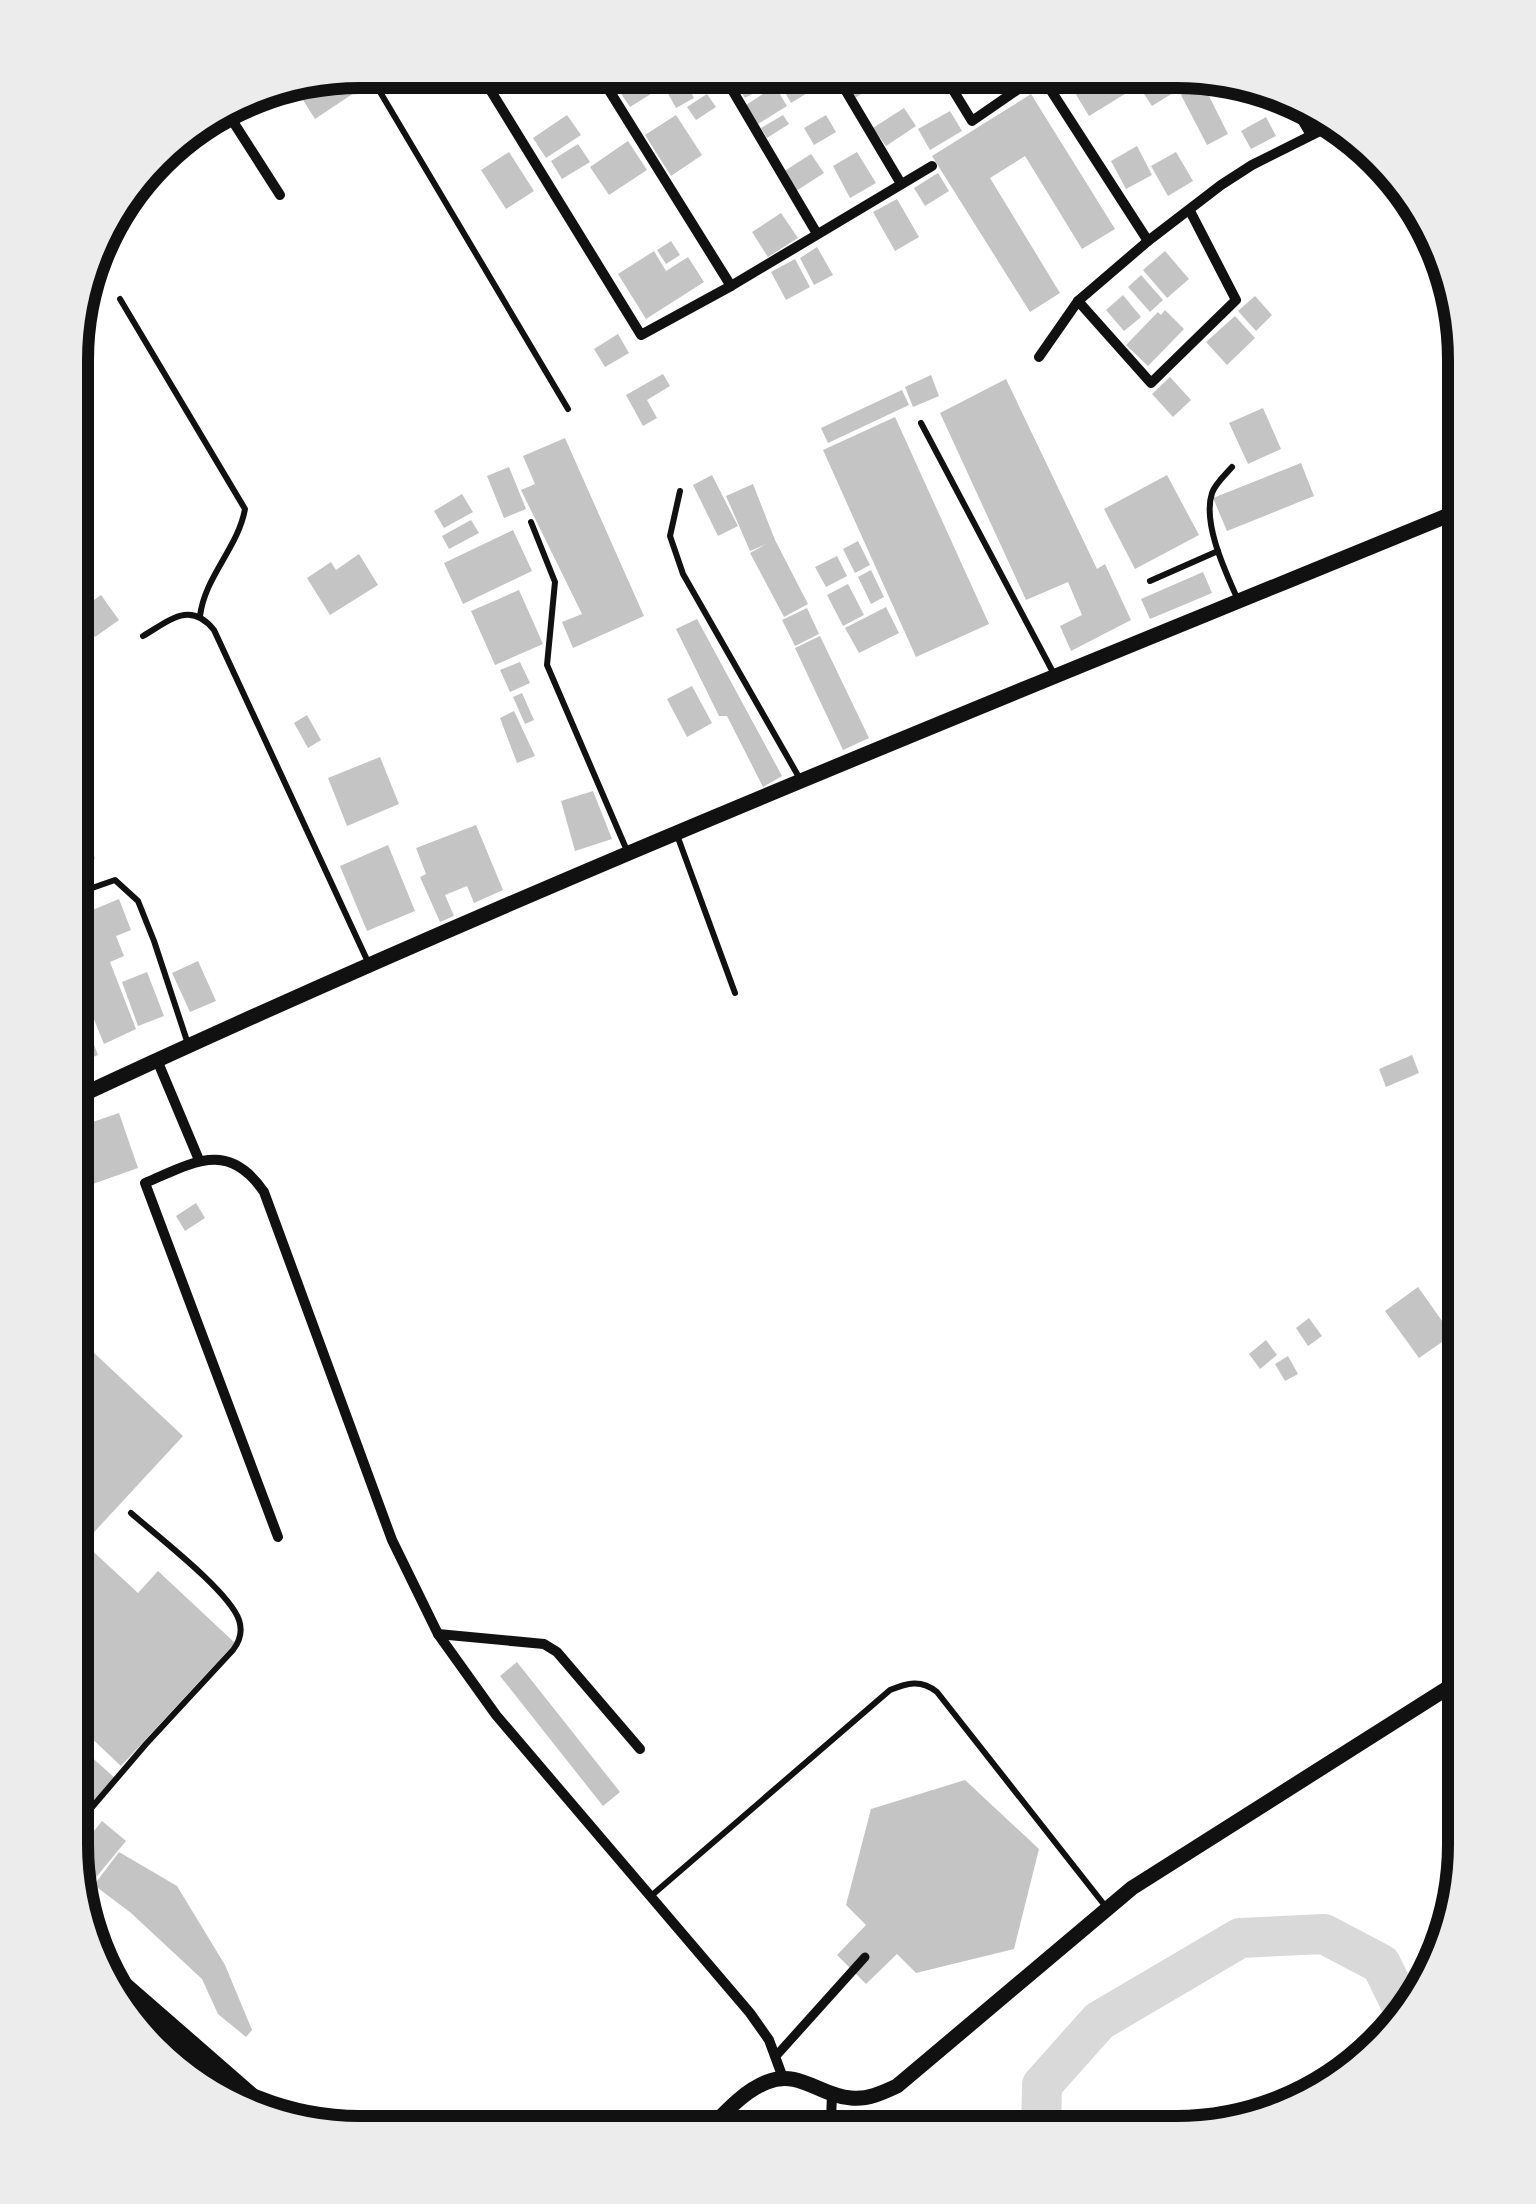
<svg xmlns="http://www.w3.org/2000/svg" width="1536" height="2204" font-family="'IBM Plex Serif',serif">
<rect width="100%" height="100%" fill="#fff"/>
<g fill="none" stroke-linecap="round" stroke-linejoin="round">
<path stroke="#d9d9d9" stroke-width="40" d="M1041 2134 1042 2085 1099 2021 1240 1938 1324 1934 1381 1964 1406 2015"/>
</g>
<g fill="#c4c4c4">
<path d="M357 70 366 85 315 119 291 81Z"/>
<path d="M639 71H652L662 87 630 107 616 86Z"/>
<path d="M749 71H769L775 81 745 98 734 80Z"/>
<path d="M797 71H815L822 84 791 103 779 82Z"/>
<path d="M838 71 879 72 884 79 855 98Z"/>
<path d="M988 72H1025L998 89Z"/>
<path d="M1076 72H1122L1133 89 1089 116 1066 78Z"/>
<path d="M1162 74 1173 93 1152 106 1140 88Z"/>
<path d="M1220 75 1226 77 1239 83 1220 94 1211 80Z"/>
<path d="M683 78 694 98 676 108 665 88Z"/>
<path d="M1203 84 1228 134 1207 145 1181 95Z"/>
<path d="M775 86 787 106 758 124 746 105Z"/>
<path d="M707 94 716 107 696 120 687 107Z"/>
<path d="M1031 94 1115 229 1082 249 1025 156 990 178 1060 293 1030 312 932 156Z"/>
<path d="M904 108 916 126 886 146 873 128Z"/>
<path d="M950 111 962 131 930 150 918 129Z"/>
<path d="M567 115 581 135 546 158 533 138Z"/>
<path d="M676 115 702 155 671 176 645 135Z"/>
<path d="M783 115 789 124 767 138 761 128Z"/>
<path d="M826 115 836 132 814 145 804 128Z"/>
<path d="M1266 117 1276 136 1251 149 1241 131Z"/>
<path d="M628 141 647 170 609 195 590 167Z"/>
<path d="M578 144 590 162 562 179 551 161Z"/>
<path d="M1137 146 1152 175 1126 189 1111 161Z"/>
<path d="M509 152 534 191 506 209 481 170Z"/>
<path d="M857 152 876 183 850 198 833 166Z"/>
<path d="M1176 152 1193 181 1168 196 1151 166Z"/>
<path d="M811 154 824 173 796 191 783 172Z"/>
<path d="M938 173 949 191 925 206 914 188Z"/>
<path d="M897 199 919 237 895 251 873 212Z"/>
<path d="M781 213 798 238 768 257 752 232Z"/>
<path d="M671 241 680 255 666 264 657 250Z"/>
<path d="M817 247 833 275 814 285 800 258Z"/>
<path d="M654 251 666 271 688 257 704 282 646 319 618 274Z"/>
<path d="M1165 251 1189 279 1167 298 1143 270Z"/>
<path d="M795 259 810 287 786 300 771 272Z"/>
<path d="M1141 275 1163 300 1150 312 1128 287Z"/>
<path d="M1123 295 1141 317 1124 331 1106 310Z"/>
<path d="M1255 296 1272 315 1256 331 1238 311Z"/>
<path d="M1165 310 1184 329 1148 366 1126 345 1158 312 1161 315Z"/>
<path d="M1235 316 1255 338 1227 365 1206 342Z"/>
<path d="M618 334 629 353 605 367 594 349Z"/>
<path d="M663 374 670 386 647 400 657 418 643 426 626 395Z"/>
<path d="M931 375 939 396 913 407 905 387Z"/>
<path d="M1170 377 1191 400 1173 417 1152 394Z"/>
<path d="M1006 379 1097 569 1105 564 1131 620 1071 651 1060 626 1082 615 1068 582 1026 600 940 413Z"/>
<path d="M902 390 909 405 828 443 821 428Z"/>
<path d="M1263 408 1281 449 1248 464 1229 423Z"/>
<path d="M895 417 989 624 916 657 823 450Z"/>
<path d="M565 438 644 616 573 648 562 622 582 614 521 490 535 484 523 456Z"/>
<path d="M1301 463 1314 496 1227 531 1213 498Z"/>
<path d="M509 467 526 509 504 518 487 476Z"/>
<path d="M712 475 738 526 718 536 693 485Z"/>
<path d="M1167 475 1199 535 1135 569 1104 509Z"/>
<path d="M753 484 775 540 808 604 784 617 750 553 766 544 750 551 726 496Z"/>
<path d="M462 494 473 512 444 528 434 511Z"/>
<path d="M471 520 479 533 449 549 442 536Z"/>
<path d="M513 530 532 571 463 604 444 563Z"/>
<path d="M858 541 870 565 855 573 843 549Z"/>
<path d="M359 554 378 585 330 615 307 578 331 562 336 570Z"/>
<path d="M837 556 847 576 826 587 815 567Z"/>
<path d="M871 570 884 597 871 604 858 577Z"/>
<path d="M1203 572 1212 593 1150 619 1141 599Z"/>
<path d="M848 584 864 615 843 626 827 595Z"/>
<path d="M519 590 543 644 495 665 471 611Z"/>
<path d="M101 595 119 620 95 637 77 612Z"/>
<path d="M886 607 899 633 859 653 845 628Z"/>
<path d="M807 608 819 634 795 646 782 620Z"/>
<path d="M697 619 782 776 763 787 727 716H719L676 629Z"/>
<path d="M820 636 869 738 843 750 795 648Z"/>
<path d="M520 662 530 683 510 692 500 670Z"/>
<path d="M692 686 712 723 687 737 667 699Z"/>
<path d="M522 693 534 720 525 724 513 697Z"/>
<path d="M514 711 535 756 517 763 500 718Z"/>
<path d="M307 715 321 740 308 748 294 723Z"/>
<path d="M380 757 399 804 347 826 328 778Z"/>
<path d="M593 791 612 839 575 851 561 801Z"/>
<path d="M72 792 95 859 75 865 72 856Z"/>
<path d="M476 825 503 890 474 903 467 886 445 895 454 916 440 922 420 877 426 874 416 848Z"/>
<path d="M388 845 415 911 367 931 340 866Z"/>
<path d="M119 899 131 930 116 936 124 956 110 962 136 1029 104 1044 71 963 72 955 90 947 78 916Z"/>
<path d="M198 961 216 1001 190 1012 172 973Z"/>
<path d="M147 972 164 1016 138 1026 122 982Z"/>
<path d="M90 1034 98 1055 71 1066V1041Z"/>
<path d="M1412 1055 1419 1073 1386 1087 1379 1069Z"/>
<path d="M119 1113 138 1168 90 1185 72 1129Z"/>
<path d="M196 1203 205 1218 185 1231 176 1216Z"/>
<path d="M1418 1287 1452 1335 1419 1358 1385 1311Z"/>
<path d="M1309 1318 1322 1336 1308 1346 1296 1328Z"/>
<path d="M1266 1340 1277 1355 1260 1369 1249 1354Z"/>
<path d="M93 1352 183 1436 84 1543 138 1593 158 1571 235 1643 121 1766 70 1718 71 1376Z"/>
<path d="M1288 1356 1298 1374 1285 1381 1275 1364Z"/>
<path d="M517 1662 620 1792 603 1806 500 1676Z"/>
<path d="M70 1738 115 1778 70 1828Z"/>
<path d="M965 1780 1039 1849 1014 1949 916 1973 897 1954 866 1984 837 1955 866 1925 846 1905 871 1809Z"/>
<path d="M102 1821 126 1841 88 1887 78 1879 73 1857Z"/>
<path d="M119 1852 177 1886 225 1965 252 2030 246 2037 218 2014 202 1979 131 1913 94 1885Z"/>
</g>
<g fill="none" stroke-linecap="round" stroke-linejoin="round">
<g stroke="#111" stroke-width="6">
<path d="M367 70 568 409"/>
<path d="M120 299 245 509C238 548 205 576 200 616"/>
<path d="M921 423 1054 674"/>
<path d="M1232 467C1225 475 1215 484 1212 493 1202 523 1226 573 1238 600"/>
<path d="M680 491 670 536 683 574 800 779"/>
<path d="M531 522 555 582 547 665 628 853"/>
<path d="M1150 581 1218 551"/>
<path d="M143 636C169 621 190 600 214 630L368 962"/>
<path d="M677 835 735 993"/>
<path d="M72 895 115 880 138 901 154 941 188 1044"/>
<path d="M70 1833 146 1744 233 1650C240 1641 243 1632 239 1620 229 1591 157 1536 131 1513"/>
<path d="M651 1896 890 1690C907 1683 921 1679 937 1692L1106 1907"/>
</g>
<path stroke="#111" stroke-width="9" d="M776 2056 865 1957"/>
<g stroke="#111" stroke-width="10">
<path d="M478 70 641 335 731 286 932 166"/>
<path d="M597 71 731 286"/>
<path d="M721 71 816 232"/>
<path d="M834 71 900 182"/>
<path d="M942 72 972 121 1043 72"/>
<path d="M1039 72 1148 241"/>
<path d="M1294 106 1311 135"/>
<path d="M225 109 280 195"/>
<path d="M1078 301 1151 383 1236 300 1190 211"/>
<path d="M1039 357 1078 301 1148 241 1221 185 1252 165 1336 123"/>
<path d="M157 1060 199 1160"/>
<path d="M278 1537 145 1183C192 1163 228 1139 264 1192L392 1540 438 1634 496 1715 750 2013 769 2040 783 2078"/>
<path d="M438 1634 544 1644 557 1652 640 1749"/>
<path d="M832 2094 831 2120 837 2133"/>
</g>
<g stroke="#111" stroke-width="15">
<path d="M71 1100C529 886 999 700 1466 508"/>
<path d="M705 2133C723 2115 742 2092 767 2082 799 2069 820 2096 851 2098 867 2100 882 2093 897 2086L1132 1888 1465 1677"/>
</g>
<path stroke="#111" stroke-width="20" d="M98 1964 261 2106"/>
</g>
<path d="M0 0H1536V2204H0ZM360 88H1176A272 272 0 0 1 1448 360V1844A272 272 0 0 1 1176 2116H360A272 272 0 0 1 88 1844V360A272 272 0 0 1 360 88Z" fill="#ececec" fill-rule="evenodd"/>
<path fill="none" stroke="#111" stroke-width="12" d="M360 88H1176A272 272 0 0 1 1448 360V1844A272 272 0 0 1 1176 2116H360A272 272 0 0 1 88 1844V360A272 272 0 0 1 360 88Z"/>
</svg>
